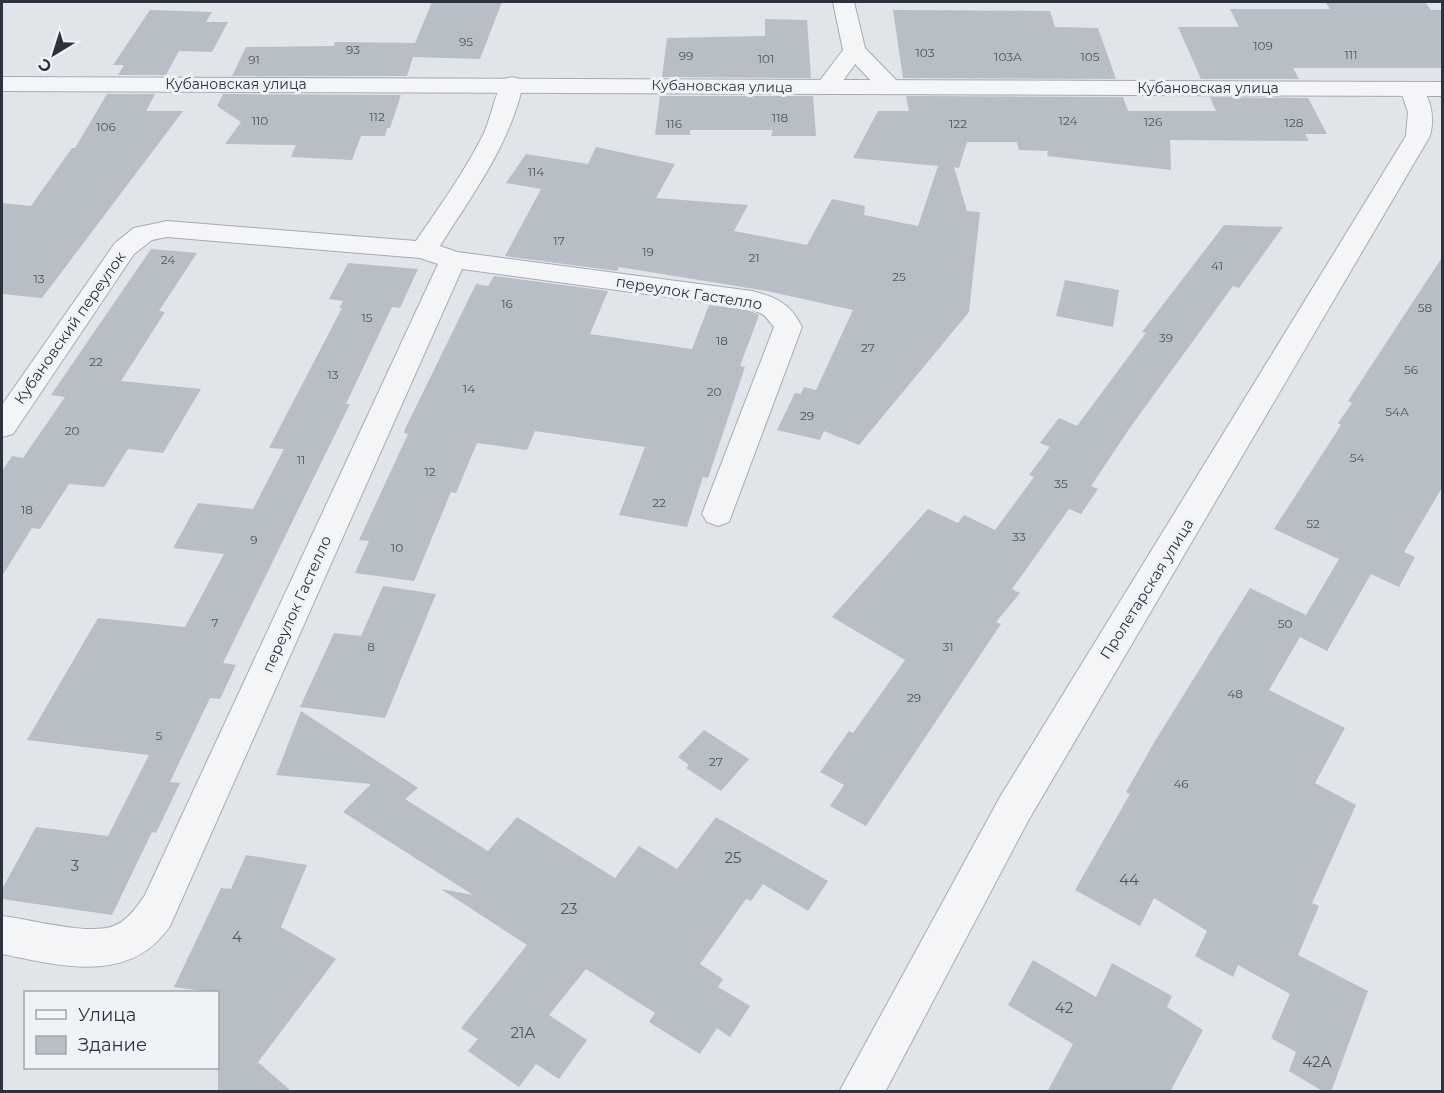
<svg xmlns="http://www.w3.org/2000/svg" width="1444" height="1093" font-family="Montserrat,sans-serif">
<rect width="100%" height="100%" fill="#e1e4e9"/>
<g fill="#b8bec5">
<path d="M432 2H502L480 59 413 57 407 76H232L246 47 334 46 335 42 415 43Z"/>
<path d="M1380 2H1425L1431 10H1443V68H1293L1299 79H1201L1178 27H1239L1230 9H1330L1326 3Z"/>
<path d="M150 10 212 12 206 22H228L212 52 179 51 166 75H118L124 65H113Z"/>
<path d="M893 10 1050 11 1055 27 1098 28 1116 79 903 78Z"/>
<path d="M765 19 807 20 811 78 662 77 667 38 765 36Z"/>
<path d="M107 94H155L146 111H183L42 298 2 294V203L31 206 72 148H75Z"/>
<path d="M223 94 401 95 390 128H387L385 136H361L352 160 291 157 296 145 225 144 241 122 217 106Z"/>
<path d="M660 96H813L816 136H771L773 130H690V135H655Z"/>
<path d="M906 96 1123 97 1128 111H1216L1210 97 1308 98 1327 134H1305L1309 141 1170 140 1171 170 1047 156 1048 151 1019 150 1017 142H967L959 168 954 167 967 211 980 212 969 312 859 445 824 431 820 440 777 430 795 393 801 394 804 387 816 390 853 310 767 291 619 267 617 271 505 256 541 189 506 183 526 154 588 164 596 147 675 164 656 198 748 205 734 231 807 245 832 199 865 206 864 215 918 226 938 166 853 158 878 111H909Z"/>
<path d="M1224 225 1283 227 1239 288 1233 286 1129 429 1091 486 1098 489 1081 514 1069 509 1012 589 1020 593 996 622 1001 624 866 826 830 806 844 785 820 772 849 731 853 733 905 660 832 617 928 509 958 523 964 515 995 530 1034 477 1029 475 1050 447 1040 443 1059 418 1077 426 1146 333 1142 332Z"/>
<path d="M151 249 197 253 159 311 165 312 121 381 201 389 163 453 128 449 104 487 69 484 40 529 32 528 2 576V471L12 456 23 458 65 397 51 395Z"/>
<path d="M1443 256V486L1404 552 1415 557 1399 587 1371 574 1327 651 1300 637 1269 690 1345 728 1315 783 1356 805 1312 903 1319 906 1298 955 1368 991 1331 1092H1324L1289 1071 1296 1052 1271 1038 1290 994 1238 965 1233 977 1195 956 1207 931 1154 898 1140 926 1075 890 1130 794 1126 792 1155 741 1250 588 1306 615 1339 559 1274 529 1341 425 1338 423 1352 403 1348 401Z"/>
<path d="M348 263 418 269 400 308 392 307 381 330 346 404H350L223 663 236 665 220 699 210 698 170 782 180 783 156 833 152 832 112 915 2 899V889L36 827 108 836 149 755 27 740 98 618 185 627 224 554 173 548 198 503 253 509 284 449 269 448 342 308H339L343 301 329 299Z"/>
<path d="M494 276 608 291 590 334 692 349 709 305 748 310 759 315 740 366 745 367 708 478 703 477 687 527 619 515 645 447 535 431 527 450 477 443 456 493 451 492 414 581 355 573 369 541 359 540 408 434 404 433 405 429 476 284 488 286Z"/>
<path d="M1065 280 1119 290 1113 327 1056 316Z"/>
<path d="M383 586 436 594 385 718 300 707 334 633 361 636Z"/>
<path d="M301 711 418 788 405 799 488 851 517 817 615 878 639 846 677 869 716 817 828 881 808 911 763 884 751 901 746 899 700 964 723 979 718 987 750 1006 730 1037 717 1028 700 1054 649 1022 655 1013 586 969 549 1015 587 1040 559 1079 536 1064 519 1087 468 1051 478 1039 461 1028 527 945 441 889 473 895 343 812 371 784 276 775Z"/>
<path d="M704 730 749 759 721 791 686 768 689 765 678 757Z"/>
<path d="M246 855 307 865 281 927 336 959 258 1062 292 1092H218V993L174 987 221 888 231 889Z"/>
<path d="M1033 960 1096 997 1112 963 1172 996 1167 1007 1203 1030 1170 1092H1047L1073 1044 1008 1005Z"/>
</g>
<g fill="none" stroke-linecap="round" stroke-linejoin="round">
<g stroke="#a6abb3" stroke-width="2">
<g id="minor">
<path d="M833 2H854L865 48 898 82 902 87 898 92H882L855 64 835 92H819L815 87 843 50Z"/>
<path d="M512 77 520 79 523 84C510 145 472 195 440 246L457 252 752 291C776 297 791 304 802 327L729 522 718 526 707 522 702 514 774 327 764 315 749 308 462 269 170 926C130 985 61 966 2 954V916C31 919 90 937 116 925 128 920 138 905 145 895L438 264 420 258 167 237 152 240 134 254 13 434 2 437V405L115 243 134 228 167 221 416 241C439 207 464 173 483 135 491 119 495 92 504 79Z"/>
<path d="M1412 82 1420 84C1431 100 1435 117 1430 136L1028 821 885 1092H839L1000 797 1406 136 1408 112 1400 89 1404 84Z"/>
</g>
</g>
<g stroke="#a6abb3" stroke-width="2">
<path id="tertiary" d="M2 77 1442 82V96L2 91Z"/>
</g>
<use href="#minor" fill="#f3f5f7" fill-rule="evenodd"/>
<use href="#tertiary" fill="#f3f5f7" fill-rule="evenodd"/>
</g>
<g text-anchor="middle" stroke-width="6" stroke-linejoin="round" paint-order="stroke">
<g font-size="12" fill="#4e5660">
<text x="466" y="46">95</text>
<text x="1263" y="50">109</text>
<text x="353" y="54">93</text>
<text x="925" y="57">103</text>
<text x="1351" y="59">111</text>
<text x="686" y="60">99</text>
<text x="1008" y="61">103А</text>
<text x="1090" y="61">105</text>
<text x="766" y="63">101</text>
<text x="254" y="64">91</text>
<text x="377" y="121">112</text>
<text x="780" y="122">118</text>
<text x="260" y="125">110</text>
<text x="1068" y="125">124</text>
<text x="1153" y="126">126</text>
<text x="1294" y="127">128</text>
<text x="674" y="128">116</text>
<text x="958" y="128">122</text>
<text x="106" y="131">106</text>
<text x="536" y="176">114</text>
<text x="559" y="245">17</text>
<text x="648" y="256">19</text>
<text x="754" y="262">21</text>
<text x="168" y="264">24</text>
<text x="1217" y="270">41</text>
<text x="899" y="281">25</text>
<text x="39" y="283">13</text>
<text x="507" y="308">16</text>
<text x="1425" y="312">58</text>
<text x="367" y="322">15</text>
<text x="1166" y="342">39</text>
<text x="722" y="345">18</text>
<text x="868" y="352">27</text>
<text x="96" y="366">22</text>
<text x="1411" y="374">56</text>
<text x="333" y="379">13</text>
<text x="469" y="393">14</text>
<text x="714" y="396">20</text>
<text x="1397" y="416">54А</text>
<text x="807" y="420">29</text>
<text x="72" y="435">20</text>
<text x="1357" y="462">54</text>
<text x="301" y="464">11</text>
<text x="430" y="476">12</text>
<text x="1061" y="488">35</text>
<text x="659" y="507">22</text>
<text x="27" y="514">18</text>
<text x="1313" y="528">52</text>
<text x="1019" y="541">33</text>
<text x="254" y="544">9</text>
<text x="397" y="552">10</text>
<text x="215" y="627">7</text>
<text x="1285" y="628">50</text>
<text x="371" y="651">8</text>
<text x="948" y="651">31</text>
<text x="1235" y="698">48</text>
<text x="914" y="702">29</text>
<text x="159" y="740">5</text>
<text x="716" y="766">27</text>
<text x="1181" y="788">46</text>
</g>
<g font-size="14" fill="#2a333f" stroke="#f0f3f6">
<text x="236" y="89">Кубановская улица</text>
<text transform="translate(722 86) rotate(1)" y="5">Кубановская улица</text>
<text x="1208" y="93">Кубановская улица</text>
</g>
<g font-size="15" fill="#2a333f" stroke="#f0f3f6">
<text transform="translate(689 293) rotate(9)" y="5">переулок Гастелло</text>
<text transform="translate(70 328) rotate(-55)" y="5">Кубановский переулок</text>
<text transform="translate(1147 589) rotate(-58)" y="5">Пролетарская улица</text>
<text transform="translate(297 604) rotate(-66)" y="5">переулок Гастелло</text>
</g>
<g font-size="15" fill="#4e5660">
<text x="733" y="863">25</text>
<text x="75" y="871">3</text>
<text x="1129" y="885">44</text>
<text x="569" y="914">23</text>
<text x="237" y="942">4</text>
<text x="1064" y="1013">42</text>
<text x="523" y="1038">21А</text>
<text x="1317" y="1067">42А</text>
</g>
</g>
<rect width="1444" height="1093" fill="none" stroke="#2a333f" stroke-width="6"/>
<rect x="24" y="991" width="195" height="78" fill="#f0f3f6" stroke="#a1a6ad" stroke-width="1.5"/>
<rect x="36" y="1010" width="30" height="9" fill="#f3f5f7" stroke="#a1a6ad" stroke-width="1.5"/>
<text x="78" y="1021" font-size="18" fill="#2a333f">Улица</text>
<rect x="36" y="1036" width="30" height="18" fill="#b8bec5" stroke="#a1a6ad" stroke-width="1.5"/>
<text x="78" y="1051" font-size="18" fill="#2a333f">Здание</text>
<g transform="translate(54 54) rotate(218)" stroke="#f0f3f6" stroke-width="4.5" paint-order="stroke">
<path d="M0-4.5L10 22L0 15L-10 22Z" fill="#2a333f"/>
<text y="-9" font-size="16" font-weight="bold" text-anchor="middle" fill="#2a333f">С</text>
</g>
</svg>
